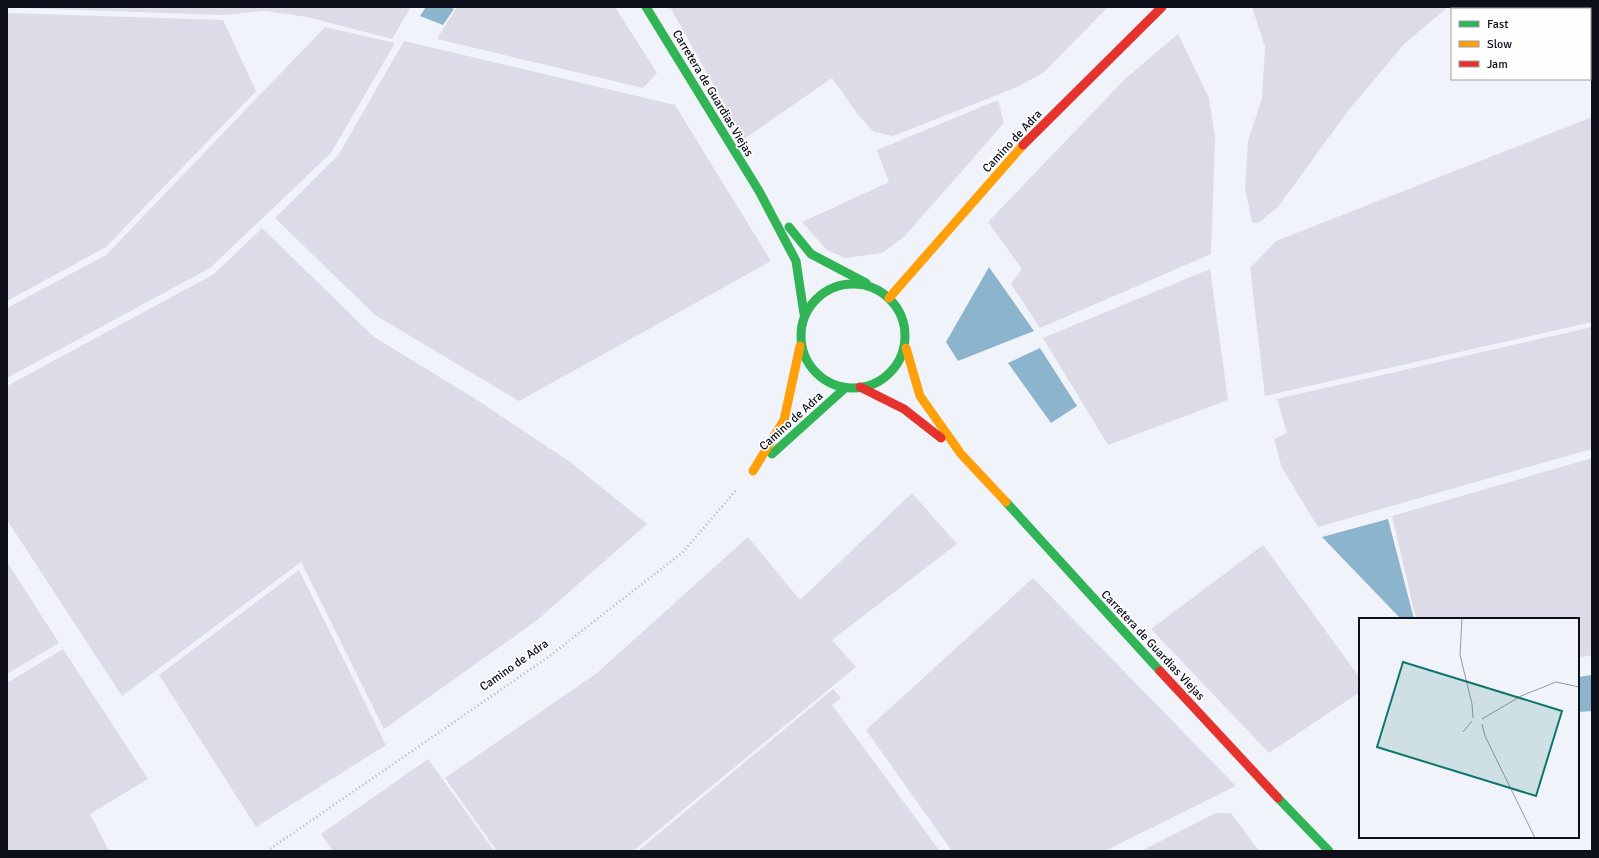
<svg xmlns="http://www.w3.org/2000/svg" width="1599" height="858" font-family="Signika,sans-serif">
<rect width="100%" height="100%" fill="#f1f3fa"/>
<g fill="#8cb4cc">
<path d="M426 7H449L454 9 443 25 420 16Z"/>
<path d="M989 267 1034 331 958 361 946 342Z"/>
<path d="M1040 348 1077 406 1051 423 1008 363Z"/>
<path d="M1388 519 1414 619H1401L1322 537Z"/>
<path d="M1592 675V711L1578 712V677Z"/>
</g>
<g fill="#dddbe8">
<path d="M24 7H411L392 39 307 17 265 11 223 15 24 8Z"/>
<path d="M457 7H615L657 73 643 88 437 39Z"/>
<path d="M670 7H1108L1043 73 1015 88 893 136 874 132 859 116 832 78 744 139Z"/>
<path d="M1252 7H1448L1404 44 1348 111 1278 207 1258 223 1252 222 1245 188 1248 141 1262 98 1265 47Z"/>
<path d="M1576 7H1592V23L1590 21V9H1578Z"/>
<path d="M7 13 223 20 256 91 106 247 7 301Z"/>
<path d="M325 27 395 43 331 153 210 268 7 378V308L106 255Z"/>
<path d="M1178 34 1209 98 1215 138 1211 254 1040 328 1011 284 1022 269 988 222 1125 79Z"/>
<path d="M404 41 675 105 771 261 519 401 375 315 275 218 339 154Z"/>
<path d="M998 100 1004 123 904 237 882 253 845 258 827 250 802 222 889 182 877 150Z"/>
<path d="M1592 117V322L1265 396 1250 268 1276 241Z"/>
<path d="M262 228 374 337 474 398 570 462 647 524 536 621 384 729 301 562 122 696 7 520V386L214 274Z"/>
<path d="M1210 269 1228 400 1108 445 1043 338Z"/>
<path d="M1592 327V449L1318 527 1282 468 1274 439 1287 433 1277 399Z"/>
<path d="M1592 458V655L1578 658V619H1416L1392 516Z"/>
<path d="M912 493 957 544 832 640 856 667 633 851H497L445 778 597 673 748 537 800 600Z"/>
<path d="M1263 545 1360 678V692L1269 753 1151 629Z"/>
<path d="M7 562 59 643 7 674Z"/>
<path d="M299 570 386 745 256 827 159 675Z"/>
<path d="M1033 578 1236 786 1105 851H952L866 730Z"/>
<path d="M63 649 148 779 90 814 109 851H7V683Z"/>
<path d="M833 689 841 698 832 705 940 851H638Z"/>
<path d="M428 759 494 851H333L321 834Z"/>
<path d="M1216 813H1231L1259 851H1141Z"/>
</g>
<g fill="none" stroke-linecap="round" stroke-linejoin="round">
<path stroke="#adb2bb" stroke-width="2.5" stroke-dasharray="1 3" stroke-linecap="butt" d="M267 851 547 658 683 552 737 489"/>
<g stroke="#30b455" stroke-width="9">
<path d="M646 7 759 191 796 261 804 314"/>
<path d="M789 227 811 254 866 283"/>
<circle cx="853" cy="336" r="52"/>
<path d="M772 454 844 389"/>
<path d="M1006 502 1160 671"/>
<path d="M1278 798 1329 851"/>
</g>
<g stroke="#ff9f0a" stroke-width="9">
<path d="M889 298 1023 145"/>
<path d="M906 348 920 396 961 454 1006 502"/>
<path d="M753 471 784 420 800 346"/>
</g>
<g stroke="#e5322d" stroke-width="9">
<path d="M1023 145 1162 7"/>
<path d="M860 387 904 409 941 438"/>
<path d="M1160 671 1278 798"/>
</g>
</g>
<g text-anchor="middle" stroke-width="3.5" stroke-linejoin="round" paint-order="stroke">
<g font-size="12" fill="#0d0f1a" stroke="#fefefe">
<text transform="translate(713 93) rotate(59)" y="4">Carretera de Guardias Viejas</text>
<text transform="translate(1012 141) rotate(-47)" y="4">Camino de Adra</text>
<text transform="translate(791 421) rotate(-42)" y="4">Camino de Adra</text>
<text transform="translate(1153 645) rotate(47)" y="4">Carretera de Guardias Viejas</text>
<text transform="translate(514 665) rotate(-35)" y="4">Camino de Adra</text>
</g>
</g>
<g transform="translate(1359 618)">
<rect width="220" height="220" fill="#f1f3fa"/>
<path fill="none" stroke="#9698a0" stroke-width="1" d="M103 0 101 37 113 86 114 100M123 101 162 78 197 64 220 69M123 106 126 118 176 220M104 114 113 103"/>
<path fill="#0f766e" fill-opacity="0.15" stroke="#0f766e" stroke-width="2" d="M44 44 203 93 177 178 18 129Z"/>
<rect width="220" height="220" fill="none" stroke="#0d0f1a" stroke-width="2"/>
</g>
<rect width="1599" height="858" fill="none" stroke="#0d0f1a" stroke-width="16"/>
<rect x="1451" y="8" width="140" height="72" fill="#fefefe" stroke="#9e9ea3"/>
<rect x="1459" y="21" width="20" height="6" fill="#30b455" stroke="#9e9ea3"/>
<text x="1487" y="28" font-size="12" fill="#0d0f1a">Fast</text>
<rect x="1459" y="41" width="20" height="6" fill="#ff9f0a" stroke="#9e9ea3"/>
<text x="1487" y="48" font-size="12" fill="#0d0f1a">Slow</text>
<rect x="1459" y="61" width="20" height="6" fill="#e5322d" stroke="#9e9ea3"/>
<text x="1487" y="68" font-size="12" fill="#0d0f1a">Jam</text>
</svg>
